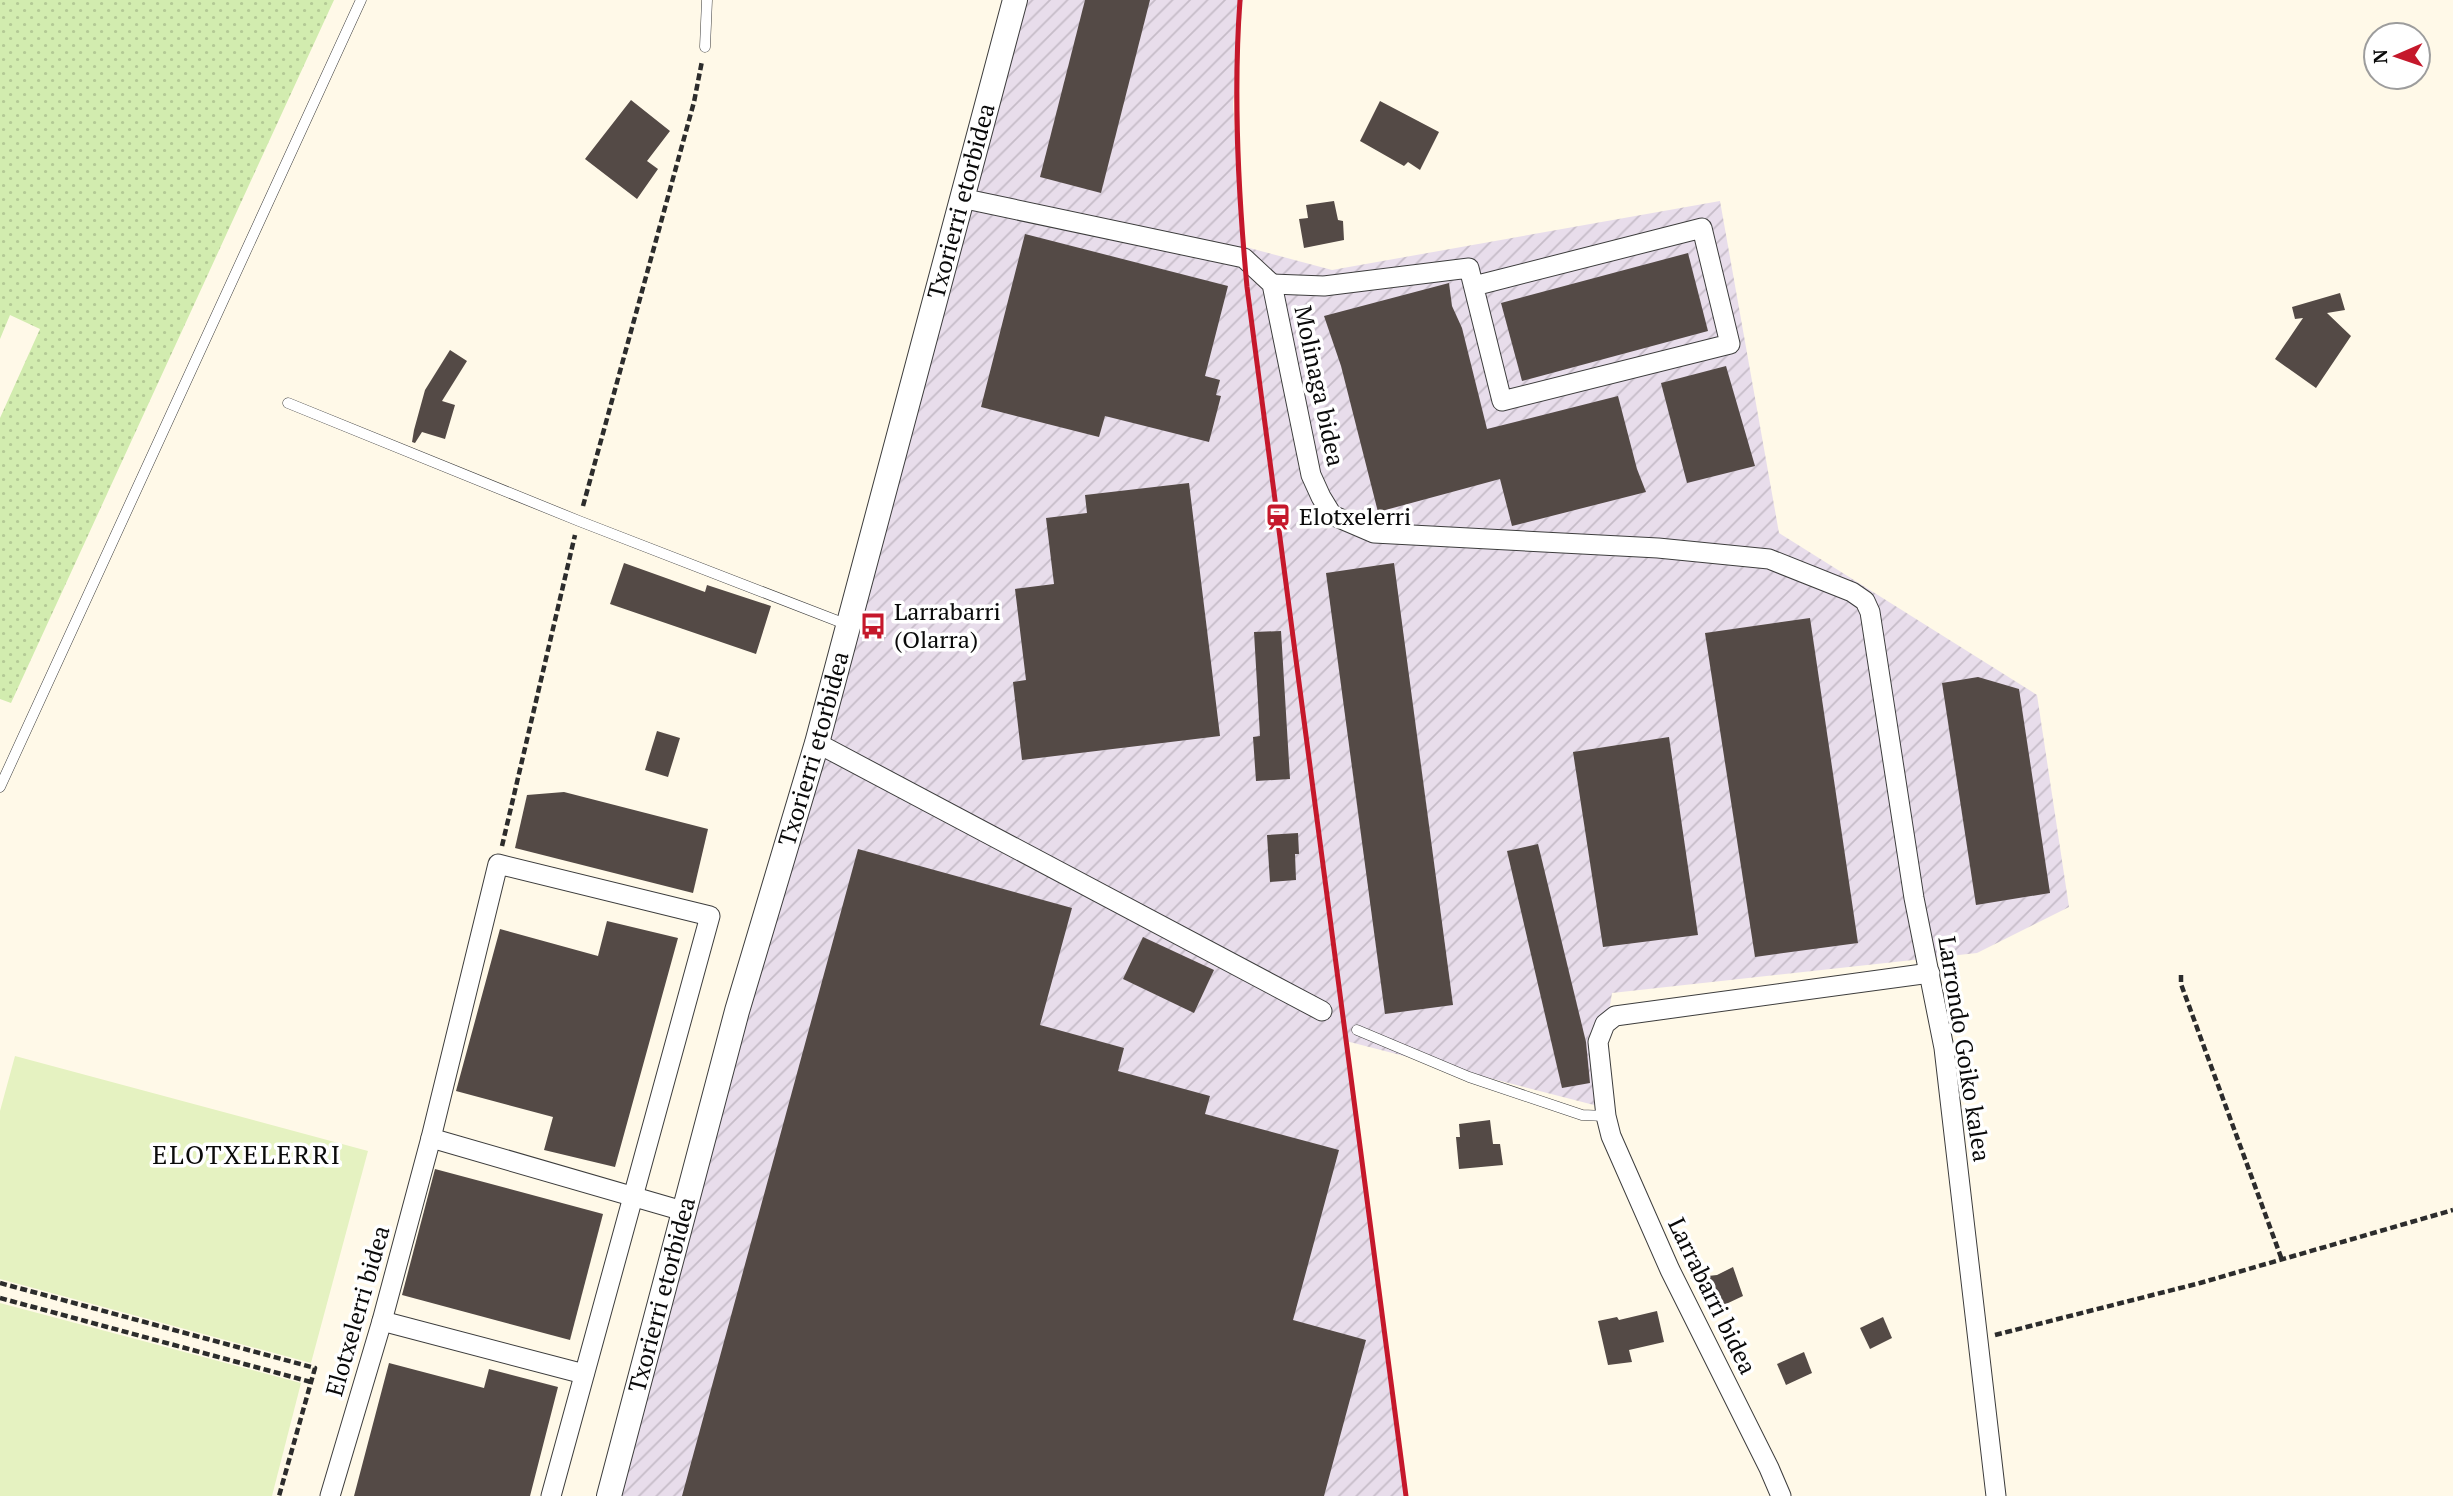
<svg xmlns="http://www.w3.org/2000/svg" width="2453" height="1496" font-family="'PT Serif',serif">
<defs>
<pattern id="industrial-furrows" width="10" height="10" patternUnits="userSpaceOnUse" patternTransform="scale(1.75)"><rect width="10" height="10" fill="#e8ddeb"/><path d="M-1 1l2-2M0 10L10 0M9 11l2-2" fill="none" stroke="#c6bcc8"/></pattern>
<pattern id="grass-dots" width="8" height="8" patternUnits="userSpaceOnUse" patternTransform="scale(1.75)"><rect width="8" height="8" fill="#d2ecaf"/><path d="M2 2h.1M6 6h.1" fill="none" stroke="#b3c995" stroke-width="1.8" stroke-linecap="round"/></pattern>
</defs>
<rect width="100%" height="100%" fill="#fff9e8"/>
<path fill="url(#industrial-furrows)" d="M1018 0H1243L1233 104 1242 246 1332 270 1720 201 1779 533 2037 695 2069 907 1977 953 1612 993 1594 1105 1346 1041 1405 1496H619Z"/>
<path fill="url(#grass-dots)" d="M0 0H334L11 703 0 699V418L40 329 10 315 0 339Z"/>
<g fill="#e5f2c1">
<path d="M15 1056 368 1151 311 1363 0 1279V1111Z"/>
<path d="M0 1303 301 1383 272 1496H0Z"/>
</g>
<g fill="#544a46">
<path d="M1085 0H1150L1101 193 1040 177Z"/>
<path d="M631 100 670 131 647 161 658 169 637 199 585 159Z"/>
<path d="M1380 101 1439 132 1420 170 1408 162 1404 166 1360 141Z"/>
<path d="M1334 201 1338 220 1343 221 1344 240 1304 248 1299 219 1308 218 1306 205Z"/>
<path d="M1025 234 1228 286 1205 376 1220 380 1216 395 1221 396 1209 442 1105 416 1099 437 981 407Z"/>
<path d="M1688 253 1708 331 1522 381 1501 303Z"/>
<path d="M1449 283 1452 306 1462 328 1487 429 1618 396 1637 469 1646 492 1512 526 1500 479 1378 512 1341 366 1324 316Z"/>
<path d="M2340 293 2345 310 2327 313 2351 336 2316 388 2275 359 2303 318 2295 319 2292 307Z"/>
<path d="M450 350 467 361 442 401 455 405 445 439 422 432 415 443 412 442 414 430 425 390Z"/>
<path d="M1726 366 1755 466 1687 483 1661 383Z"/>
<path d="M1189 483 1220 736 1022 760 1013 682 1026 680 1015 589 1054 584 1046 518 1087 513 1085 495Z"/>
<path d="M624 563 705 592 707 585 771 606 756 654 610 604Z"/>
<path d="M1394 563 1453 1005 1385 1014 1326 573Z"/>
<path d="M1810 618 1858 943 1755 957 1705 633Z"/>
<path d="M1281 631 1290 779 1256 781 1253 737 1260 736 1254 632Z"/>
<path d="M1978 677 2019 689 2050 893 1976 905 1942 683Z"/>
<path d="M657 731 680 738 668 777 645 770Z"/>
<path d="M1669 737 1698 935 1603 947 1573 752Z"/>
<path d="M564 792 708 829 693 893 515 848 527 795Z"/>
<path d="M1298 833 1299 854H1295L1296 880 1270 882 1267 835Z"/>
<path d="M1538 844 1586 1042 1590 1083 1562 1088 1507 851Z"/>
<path d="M858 849 1072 908 1040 1025 1124 1048 1118 1071 1210 1096 1205 1114 1339 1150 1293 1320 1366 1340 1324 1496H682Z"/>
<path d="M607 921 678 938 615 1167 544 1150 553 1117 456 1091 500 929 598 956Z"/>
<path d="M1143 937 1214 970 1194 1013 1123 979Z"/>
<path d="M1490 1120 1493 1144H1500L1503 1165 1459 1169 1456 1137H1460L1459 1124Z"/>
<path d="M435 1169 603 1214 570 1340 402 1295Z"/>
<path d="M1733 1267 1743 1296 1726 1304 1709 1308 1699 1277 1717 1275Z"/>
<path d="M1657 1311 1664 1342 1629 1350 1632 1362 1608 1365 1598 1321 1617 1317 1619 1320Z"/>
<path d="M1883 1317 1892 1338 1870 1349 1860 1328Z"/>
<path d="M1804 1352 1812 1373 1786 1385 1777 1364Z"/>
<path d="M389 1363 484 1388 489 1369 558 1387 530 1496H354Z"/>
</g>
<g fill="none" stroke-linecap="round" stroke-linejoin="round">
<g stroke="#3d3d3d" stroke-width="11">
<g id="service">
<path d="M705 47 707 0"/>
<path d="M288 403 579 521 848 625"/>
<path d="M0 787 361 0"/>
<path d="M1357 1030 1469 1077 1582 1115 1606 1116"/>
</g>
</g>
<g stroke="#3d3d3d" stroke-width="21">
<g id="minor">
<path d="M961 198 1244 258 1272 284 1311 475 1321 497 1332 515 1374 533 1658 548 1769 559 1852 592 1865 601 1870 612 1914 898 1944 1048 1996 1496"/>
<path d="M1272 284 1324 286 1469 268 1502 401 1730 344 1702 228 1474 286"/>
<path d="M817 743 1322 1011"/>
<path d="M431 1138 683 1211"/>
<path d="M382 1321 584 1374"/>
<path d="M330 1496 382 1321 431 1138 498 864 710 916 551 1496"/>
<path d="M1781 1496 1769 1468 1670 1270 1611 1136 1606 1116 1598 1042 1605 1024 1615 1016 1930 973"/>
</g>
</g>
<g stroke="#3d3d3d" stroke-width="26">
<g id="tertiary">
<path id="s1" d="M609 1496 737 1011 817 743 1015 0"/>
</g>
</g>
<g stroke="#2c2c2c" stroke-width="4.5" stroke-dasharray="7 3.5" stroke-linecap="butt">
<path d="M583 506 694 102 702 61"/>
<path d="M502 846 575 535"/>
<path d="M2181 975V984L2282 1260"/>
<path d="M0 1283 315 1368 279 1496"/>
<path d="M0 1298 311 1382"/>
<path d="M1995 1335 2200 1283 2453 1210"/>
</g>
<use href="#service" stroke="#fff" stroke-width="10"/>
<use href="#minor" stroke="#fff" stroke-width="19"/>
<use href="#tertiary" stroke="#fff" stroke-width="24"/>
<path stroke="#c5182b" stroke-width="5" d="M1240 0C1233 96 1238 191 1247 287L1406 1496"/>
</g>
<defs>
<g id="station-bare" transform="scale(2.1)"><path d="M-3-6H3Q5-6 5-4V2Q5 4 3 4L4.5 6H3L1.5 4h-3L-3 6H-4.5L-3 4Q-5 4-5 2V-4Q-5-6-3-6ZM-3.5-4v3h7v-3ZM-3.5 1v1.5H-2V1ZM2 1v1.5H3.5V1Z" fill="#c5182b" stroke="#fff" stroke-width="2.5" paint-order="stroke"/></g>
<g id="bus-bare" transform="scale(2.1)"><path d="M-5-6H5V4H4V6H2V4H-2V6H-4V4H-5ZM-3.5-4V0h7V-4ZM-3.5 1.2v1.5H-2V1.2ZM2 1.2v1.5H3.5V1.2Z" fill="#c5182b" stroke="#fff" stroke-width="2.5" paint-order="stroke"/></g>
</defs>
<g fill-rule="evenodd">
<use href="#station-bare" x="1278" y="517"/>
<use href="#bus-bare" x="873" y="626"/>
</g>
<g text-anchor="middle" stroke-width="7" stroke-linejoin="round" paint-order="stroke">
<g font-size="24" fill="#0a0a0a" stroke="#fff">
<text dy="8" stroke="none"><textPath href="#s1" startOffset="1342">Txorierri etorbidea</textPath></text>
<text transform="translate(1319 386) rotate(78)" y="8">Molinaga bidea</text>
<text dy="8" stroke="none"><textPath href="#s1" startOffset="775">Txorierri etorbidea</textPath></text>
<text transform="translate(1964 1049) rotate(81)" y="8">Larrondo Goiko kalea</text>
<text dy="8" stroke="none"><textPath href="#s1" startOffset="208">Txorierri etorbidea</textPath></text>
<text transform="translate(1712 1296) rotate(64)" y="8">Larrabarri bidea</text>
<text transform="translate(358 1311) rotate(-74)" y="8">Elotxelerri bidea</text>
</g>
<g font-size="24" fill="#0a0a0a" stroke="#fff" text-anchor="start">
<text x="1299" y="525">Elotxelerri</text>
<text x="894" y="620">Larrabarri<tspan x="894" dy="28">(Olarra)</tspan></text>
</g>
<g font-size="26" letter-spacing="2" fill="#0a0a0a" stroke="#fff">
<text x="247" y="1164">ELOTXELERRI</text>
</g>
</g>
<g transform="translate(2397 56) rotate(268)"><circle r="33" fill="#ffffff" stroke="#9d9d9d" stroke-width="2"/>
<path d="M0-5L12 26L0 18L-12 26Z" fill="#c5182b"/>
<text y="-10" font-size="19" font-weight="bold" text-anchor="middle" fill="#0a0a0a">N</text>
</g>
</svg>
